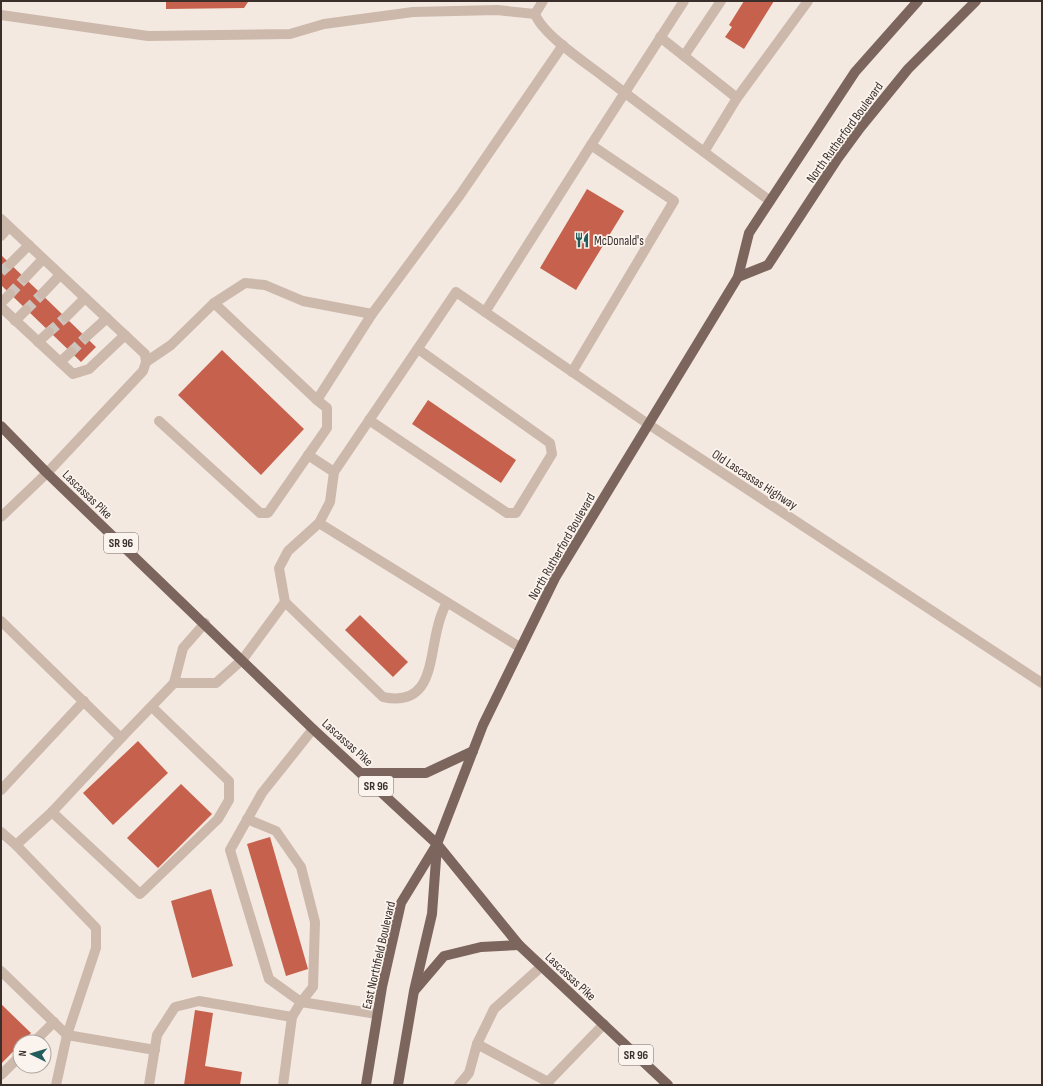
<svg xmlns="http://www.w3.org/2000/svg" width="1043" height="1086" font-family="'Sofia Sans Condensed',sans-serif">
<rect width="100%" height="100%" fill="#f4e9e1"/>
<g fill="#c6614d">
<path d="M166 1H311V2H248L244 8 166 9Z"/>
<path d="M744 1H774L744 49 725 37 732 27 729 25Z"/>
<path d="M587 189 624 211 576 290 540 268Z"/>
<path d="M1 255 96 347 81 362 1 285Z"/>
<path d="M222 350 304 429 261 475 178 395Z"/>
<path d="M428 400 516 460 501 483 412 424Z"/>
<path d="M360 615 408 662 393 677 345 630Z"/>
<path d="M138 741 168 773 113 825 83 793Z"/>
<path d="M181 784 212 814 158 868 127 838Z"/>
<path d="M270 837 308 969 286 976 247 844Z"/>
<path d="M211 889 233 966 192 978 171 901Z"/>
<path d="M1 1004 31 1033 1 1064Z"/>
<path d="M195 1010 213 1013 205 1066 242 1072 240 1085H184Z"/>
</g>
<g fill="none" stroke-linecap="round" stroke-linejoin="round">
<g stroke="#cfc4bd" stroke-width="10" stroke-dasharray="10 5" stroke-linecap="butt">
<path d="M1 272 10 264"/>
<path d="M10 294 25 278"/>
<path d="M26 310 42 294"/>
<path d="M49 332 66 317"/>
<path d="M71 352 86 337"/>
</g>
<g stroke="#ccb9ac" stroke-width="10">
<path d="M543 1 535 14C543 35 586 63 604 77 659 119 715 160 770 201"/>
<path d="M1 15 148 36 290 34 324 24 413 12 497 10 535 14"/>
<path d="M660 37 737 98 704 152"/>
<path d="M684 56 721 1"/>
<path d="M737 98 808 1"/>
<path d="M591 145 684 1"/>
<path d="M1 219 145 354 146 362 143 371 47 473 1 517"/>
<path d="M1 236 9 227"/>
<path d="M10 264 29 245"/>
<path d="M25 278 43 259"/>
<path d="M42 294 60 275"/>
<path d="M1 303 10 294"/>
<path d="M214 303 317 400"/>
<path d="M1 307 73 374 89 369 125 335"/>
<path d="M485 312 591 145 674 201 572 372"/>
<path d="M66 317 85 298"/>
<path d="M15 321 26 310"/>
<path d="M86 337 107 318"/>
<path d="M38 342 49 332"/>
<path d="M60 362 71 352"/>
<path d="M146 362 171 345 214 303 245 283 265 285 303 301 372 314 460 195 563 45"/>
<path d="M369 420 507 513H516L552 454 550 443 418 349"/>
<path d="M159 421 260 513H268L327 428V408L317 400 372 314"/>
<path d="M308 455 334 472 330 502 319 523 288 551 279 568 285 602 383 697C431 707 429 663 437 630 439 621 442 612 446 604"/>
<path d="M334 472 456 292 648 424 1042 683"/>
<path d="M319 523 521 648"/>
<path d="M1 621 121 738 174 683 183 648 205 623"/>
<path d="M174 683H216L243 659 285 602"/>
<path d="M313 729 262 793 230 850 269 979 301 1002 377 1014"/>
<path d="M1 790 84 701"/>
<path d="M52 812 140 894 218 819 229 800V781L153 708"/>
<path d="M247 819 276 831 301 867 315 922 313 987 301 1002 292 1017 283 1085"/>
<path d="M1 832 16 845"/>
<path d="M1 971 67 1035 155 1050"/>
<path d="M34 1042 54 1022"/>
<path d="M477 1044 548 1082 549 1085"/>
<path d="M1 1075 20 1056"/>
<path d="M548 1082 604 1024"/>
<path d="M56 1085 67 1035 96 948V928L16 845 52 812 121 738"/>
<path d="M149 1085 157 1035 175 1007 199 1001 292 1017"/>
<path d="M459 1085 469 1073 477 1044 494 1009 542 966"/>
</g>
<g stroke="#7c655c" stroke-width="10">
<path d="M738 277 768 265 838 158 860 128 908 69 976 1"/>
<path d="M1 426 47 473 313 729 437 844 519 945 668 1085"/>
<path d="M363 773H426L473 751"/>
<path d="M415 990 444 956 481 947 519 945"/>
<path d="M366 1085 382 987 401 903 437 844 483 725 555 578 738 277 749 233 855 72 918 1"/>
<path d="M398 1085 414 991 432 914 437 846"/>
</g>
</g>
<defs>
<g id="restaurant-bare" transform="scale(1.2)"><path d="M-5-6h1v4h1v-4h1v4h1v-4h1v5L-1.5 .5V6h-2V.5L-5-1ZM5-6V6H3V1.5H1.5Q1.5-4 5-6Z" fill="#205d5c" stroke="#fbf4ee" stroke-width="2.5" paint-order="stroke"/></g>
</defs>
<g fill-rule="evenodd">
<use href="#restaurant-bare" x="582" y="240"/>
</g>
<g text-anchor="middle" stroke-width="3.5" stroke-linejoin="round" paint-order="stroke">
<g fill="#fbf4ee" stroke="#756a66" stroke-width="1">
<rect x="104" y="533" width="34" height="20" rx="3"/>
<rect x="359" y="776" width="34" height="20" rx="3"/>
<rect x="619" y="1045" width="34" height="20" rx="3"/>
</g>
<g font-size="12" font-weight="bold" fill="#3b2f2b">
<text x="121" y="547">SR 96</text>
<text x="376" y="790">SR 96</text>
<text x="636" y="1059">SR 96</text>
</g>
<g font-size="13" fill="#3b2f2b" stroke="#fbf4ee">
<text transform="translate(844 132) rotate(-54)" y="5">North Rutherford Boulevard</text>
<text transform="translate(755 479) rotate(33)" y="5">Old Lascassas Highway</text>
<text transform="translate(88 494) rotate(44)" y="5">Lascassas Pike</text>
<text transform="translate(561 546) rotate(-60)" y="5">North Rutherford Boulevard</text>
<text transform="translate(348 742) rotate(42)" y="5">Lascassas Pike</text>
<text transform="translate(378 955) rotate(-77)" y="5">East Northfield Boulevard</text>
<text transform="translate(571 976) rotate(43)" y="5">Lascassas Pike</text>
</g>
<g font-size="13" fill="#3b2f2b" stroke="#fbf4ee" text-anchor="start">
<text x="594" y="245">McDonald's</text>
</g>
</g>
<rect width="1043" height="1086" fill="none" stroke="#3b2f2b" stroke-width="4"/>
<g transform="translate(32 1054) rotate(275)"><circle r="19" fill="#fbf4ee" stroke="#aea5a0"/>
<path d="M0-3L7 15L0 10L-7 15Z" fill="#205d5c"/>
<text y="-6" font-size="11" font-weight="bold" text-anchor="middle" fill="#3b2f2b">N</text>
</g>
</svg>
